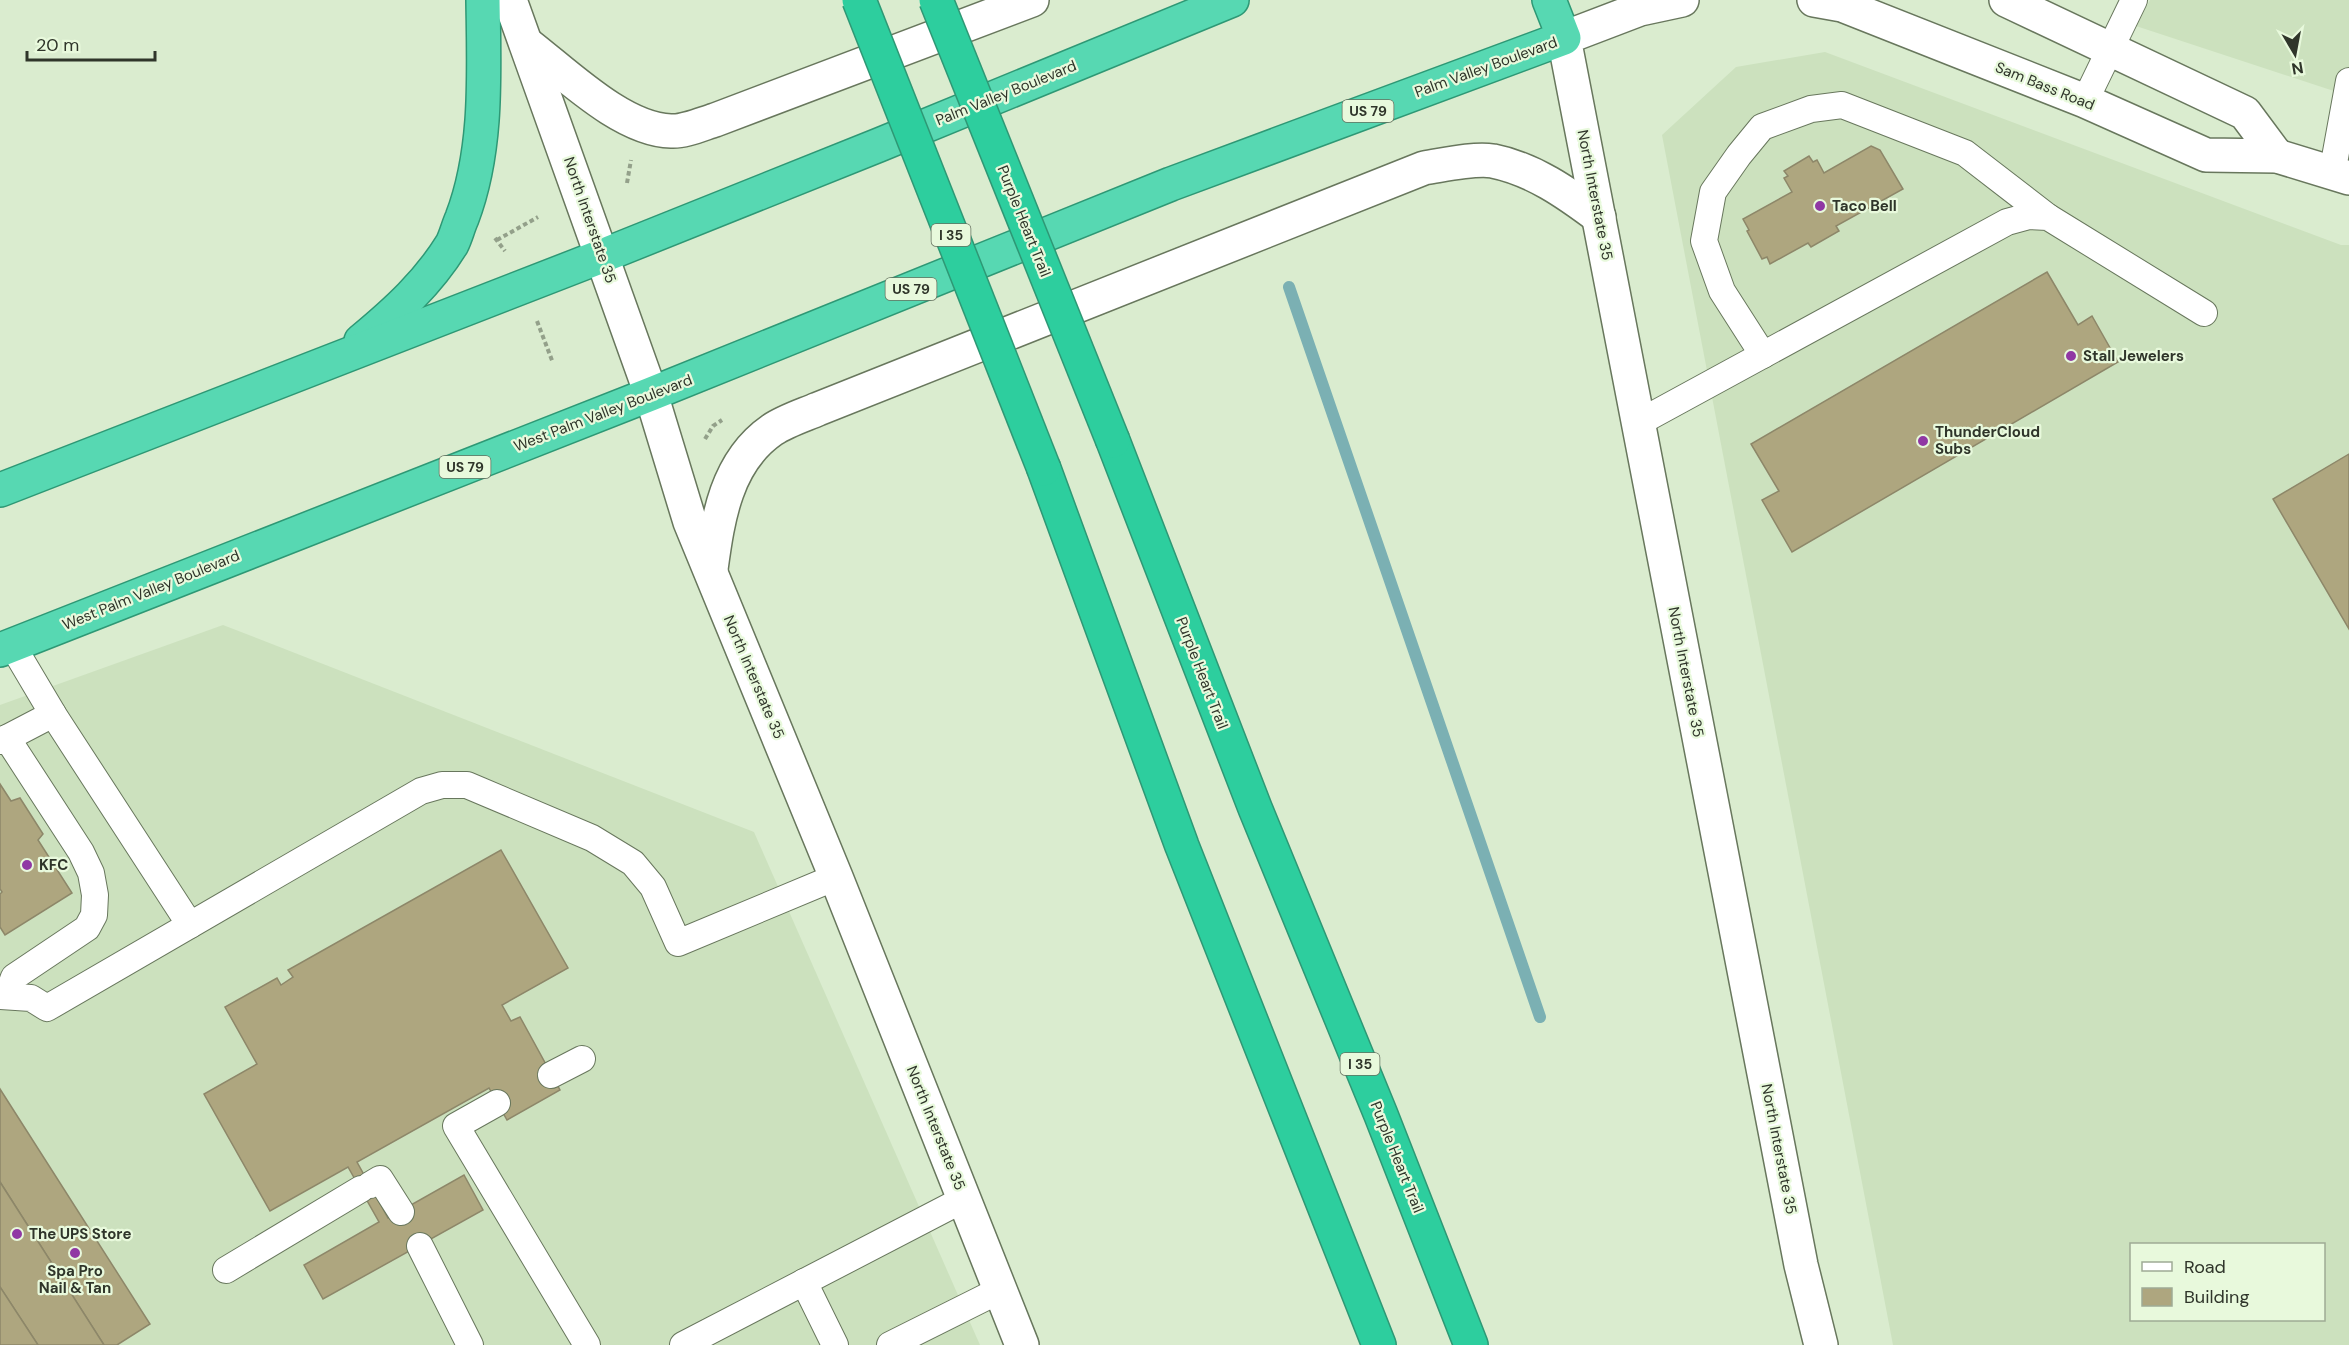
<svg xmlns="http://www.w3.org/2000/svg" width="2349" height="1345" font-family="'DM Sans',sans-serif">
<rect width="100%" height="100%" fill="#daeccf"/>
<g fill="#cce1be" fill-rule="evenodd">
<path d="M2150 0H2349V96L2136 26Z"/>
<path d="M1825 52 2341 245H2349V1345H1893L1662 135 1736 67ZM2132 1244H2324V1320H2132Z"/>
<path d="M223 625 754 832 980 1345H0V705Z"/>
</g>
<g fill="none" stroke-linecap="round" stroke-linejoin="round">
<path stroke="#7bb0b3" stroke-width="12" d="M1289 287 1540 1017"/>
</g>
<g fill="#aea67f" stroke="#8d8769" stroke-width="1.5">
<path d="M1871 146 1880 150 1903 189 1836 226 1839 231 1811 247 1808 243 1770 264 1767 257 1762 259 1747 231 1749 230 1743 219 1792 192 1784 178 1788 176 1784 171 1809 156 1813 162 1817 160 1824 173Z"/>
<path d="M2047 272 2078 325 2092 316 2118 362 1792 552 1762 500 1779 491 1751 444Z"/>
<path d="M2349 454V629L2273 499Z"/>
<path d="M0 784 11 801 20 798 43 834 38 840 72 893 5 935 0 927V894L2 892 0 889Z"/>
<path d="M501 850 568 968 502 1005 511 1021 520 1017 560 1090 507 1120 489 1088 357 1162 388 1218 464 1175 483 1210 323 1299 304 1265 379 1222 348 1167 270 1211 204 1094 257 1064 225 1007 277 978 281 985 293 977 288 970Z"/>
<path d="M0 1089 150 1324 117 1345H104L0 1182Z"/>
<path d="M0 1182 104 1345H38L0 1287Z"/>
<path d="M0 1287 38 1345H0Z"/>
</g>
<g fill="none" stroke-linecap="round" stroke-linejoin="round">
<g stroke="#68775d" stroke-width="28">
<g id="service">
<path d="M2085 101 2134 0"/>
<path d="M2332 174 2349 81"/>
<path d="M1763 355 1722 291 1704 241 1713 192 1739 155 1762 127 1811 109 1842 105 1965 153 2048 217"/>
<path d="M1638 423 2007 222 2029 216 2048 217 2204 313"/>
<path d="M12 645 53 714 190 925"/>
<path d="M7 738 53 714"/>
<path d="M0 741 7 738 81 852 91 873 95 895 94 915 87 928 14 977 7 996"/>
<path d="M0 996 31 998 47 1008 421 791 442 785H467L592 838 633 863 653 887 678 943 836 877"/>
<path d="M551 1075 582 1059"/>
<path d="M497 1103 456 1126 587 1345"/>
<path d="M370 1185 380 1179 401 1212"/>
<path d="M420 1246 470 1345"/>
<path d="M226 1270 361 1189"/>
<path d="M804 1282 835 1345"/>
<path d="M683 1345 964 1199"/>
<path d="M890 1345 1000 1290"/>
</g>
</g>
<g stroke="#68775d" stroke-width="36">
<g id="secondary">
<path d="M510 0 651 394 690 522 836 877 1022 1345"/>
<path d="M1682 0 1640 9 1564 38 1801 1265 1821 1345"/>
<path d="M1814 0 1842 5 2085 101 2206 155 2277 156 2349 178"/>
<path d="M2006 0 2245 113 2277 156"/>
<path d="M527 44C565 73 622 130 671 131 684 132 702 124 715 120L1032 0"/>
<path d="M711 569C718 518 726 462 772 430 785 421 804 415 818 409L1424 168C1444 165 1473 158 1493 161 1533 169 1567 193 1599 217"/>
</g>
</g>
<g stroke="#2e9875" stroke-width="36">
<g id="trunk">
<path d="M361 341C396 312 428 283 452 244 456 236 458 227 462 218 488 150 484 73 483 0"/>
<path d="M0 490 602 256 879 145 1232 0"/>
<path d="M0 650 651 394 1171 184 1564 38 1549 0"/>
</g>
</g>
<g stroke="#2e9875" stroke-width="36">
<g id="motorway">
<path d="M1113 441 1255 808 1381 1115 1471 1345"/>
<path d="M1044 469 1182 846 1379 1345"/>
</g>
</g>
<g stroke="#93a08a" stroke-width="4" stroke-dasharray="4.5 3" stroke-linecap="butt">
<path d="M627 183 631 160"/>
<path d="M495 238 505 251"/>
<path d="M497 240 538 217"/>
<path d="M537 321 553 363"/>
<path d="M705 439 713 426 722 420"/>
</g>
<use href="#service" stroke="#fff" stroke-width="26"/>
<use href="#secondary" stroke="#fff" stroke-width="33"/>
<use href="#trunk" stroke="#57d8b2" stroke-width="33"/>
<use href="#motorway" stroke="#2dce9e" stroke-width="33"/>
<g stroke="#2e9875" stroke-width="36" stroke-linecap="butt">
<g id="motorway-bridge">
<path d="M859 0 1044 469"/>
<path d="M936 0 1113 441"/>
</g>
</g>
<use href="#motorway-bridge" stroke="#2dce9e" stroke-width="33"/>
</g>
<g fill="#9038a4" stroke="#e8f9dc" stroke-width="2">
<circle cx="1820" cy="206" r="6"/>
<circle cx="2071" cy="356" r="6"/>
<circle cx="1923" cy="441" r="6"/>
<circle cx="27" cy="865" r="6"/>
<circle cx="17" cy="1234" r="6"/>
<circle cx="75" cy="1253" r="6"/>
</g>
<g text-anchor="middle" stroke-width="4.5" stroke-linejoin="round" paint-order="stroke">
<g fill="#e8f9dc" stroke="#66705f" stroke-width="1.5">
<rect x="1342.5" y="100" width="51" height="22" rx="4.5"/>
<rect x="931.5" y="224" width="39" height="22" rx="4.5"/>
<rect x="885.5" y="278" width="51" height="22" rx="4.5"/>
<rect x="439.5" y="456" width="51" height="22" rx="4.5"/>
<rect x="1340.5" y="1053" width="39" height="22" rx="4.5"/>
</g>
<g font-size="14" font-weight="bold" fill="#2f352a">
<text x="1368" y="116">US 79</text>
<text x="951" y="240">I 35</text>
<text x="911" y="294">US 79</text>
<text x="465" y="472">US 79</text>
<text x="1360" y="1069">I 35</text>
</g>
<g font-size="15" fill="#2f352a" stroke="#e8f9dc">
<text transform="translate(1486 67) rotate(-20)" y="5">Palm Valley Boulevard</text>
<text transform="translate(2045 86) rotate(22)" y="5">Sam Bass Road</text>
<text transform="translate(1006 93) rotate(-22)" y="5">Palm Valley Boulevard</text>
<text transform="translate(1595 195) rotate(79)" y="5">North Interstate 35</text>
<text transform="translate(590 220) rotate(71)" y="5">North Interstate 35</text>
<text transform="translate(1024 221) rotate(68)" y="5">Purple Heart Trail</text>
<text transform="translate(603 413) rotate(-21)" y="5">West Palm Valley Boulevard</text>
<text transform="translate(151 590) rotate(-22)" y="5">West Palm Valley Boulevard</text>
<text transform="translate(1686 672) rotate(79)" y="5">North Interstate 35</text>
<text transform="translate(1202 673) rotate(69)" y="5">Purple Heart Trail</text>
<text transform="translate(754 677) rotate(67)" y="5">North Interstate 35</text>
<text transform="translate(936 1128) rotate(68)" y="5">North Interstate 35</text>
<text transform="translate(1779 1149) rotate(79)" y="5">North Interstate 35</text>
<text transform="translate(1397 1157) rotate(68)" y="5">Purple Heart Trail</text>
</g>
<g font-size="15" font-weight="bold" fill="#2f352a" stroke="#e8f9dc" text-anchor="start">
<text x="1832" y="211">Taco Bell</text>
<text x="2083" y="361">Stall Jewelers</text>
<text x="1935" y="437">ThunderCloud<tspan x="1935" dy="17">Subs</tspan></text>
<text x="39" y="870">KFC</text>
<text x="29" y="1239">The UPS Store</text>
<text x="75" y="1276" text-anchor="middle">Spa Pro<tspan x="75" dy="17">Nail &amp; Tan</tspan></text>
</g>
</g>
<rect x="2130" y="1243" width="195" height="78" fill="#e8f9dc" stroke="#9eab95" stroke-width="1.5"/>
<rect x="2142" y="1262" width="30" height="9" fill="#ffffff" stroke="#9eab95" stroke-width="1.5"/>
<text x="2184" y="1273" font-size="18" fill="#2f352a">Road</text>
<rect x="2142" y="1288" width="30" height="18" fill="#aea67f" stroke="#9eab95" stroke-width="1.5"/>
<text x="2184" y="1303" font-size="18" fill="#2f352a">Building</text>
<g transform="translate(2295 54) rotate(170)" stroke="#e8f9dc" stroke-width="4.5" paint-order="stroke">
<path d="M0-4.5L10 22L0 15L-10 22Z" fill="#2f352a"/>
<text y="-9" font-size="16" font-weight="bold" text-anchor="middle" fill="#2f352a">N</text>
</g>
<path d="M27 51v9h128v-9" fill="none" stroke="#2f352a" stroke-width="3"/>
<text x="36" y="51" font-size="18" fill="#2f352a" stroke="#e8f9dc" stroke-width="4.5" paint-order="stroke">20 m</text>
</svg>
